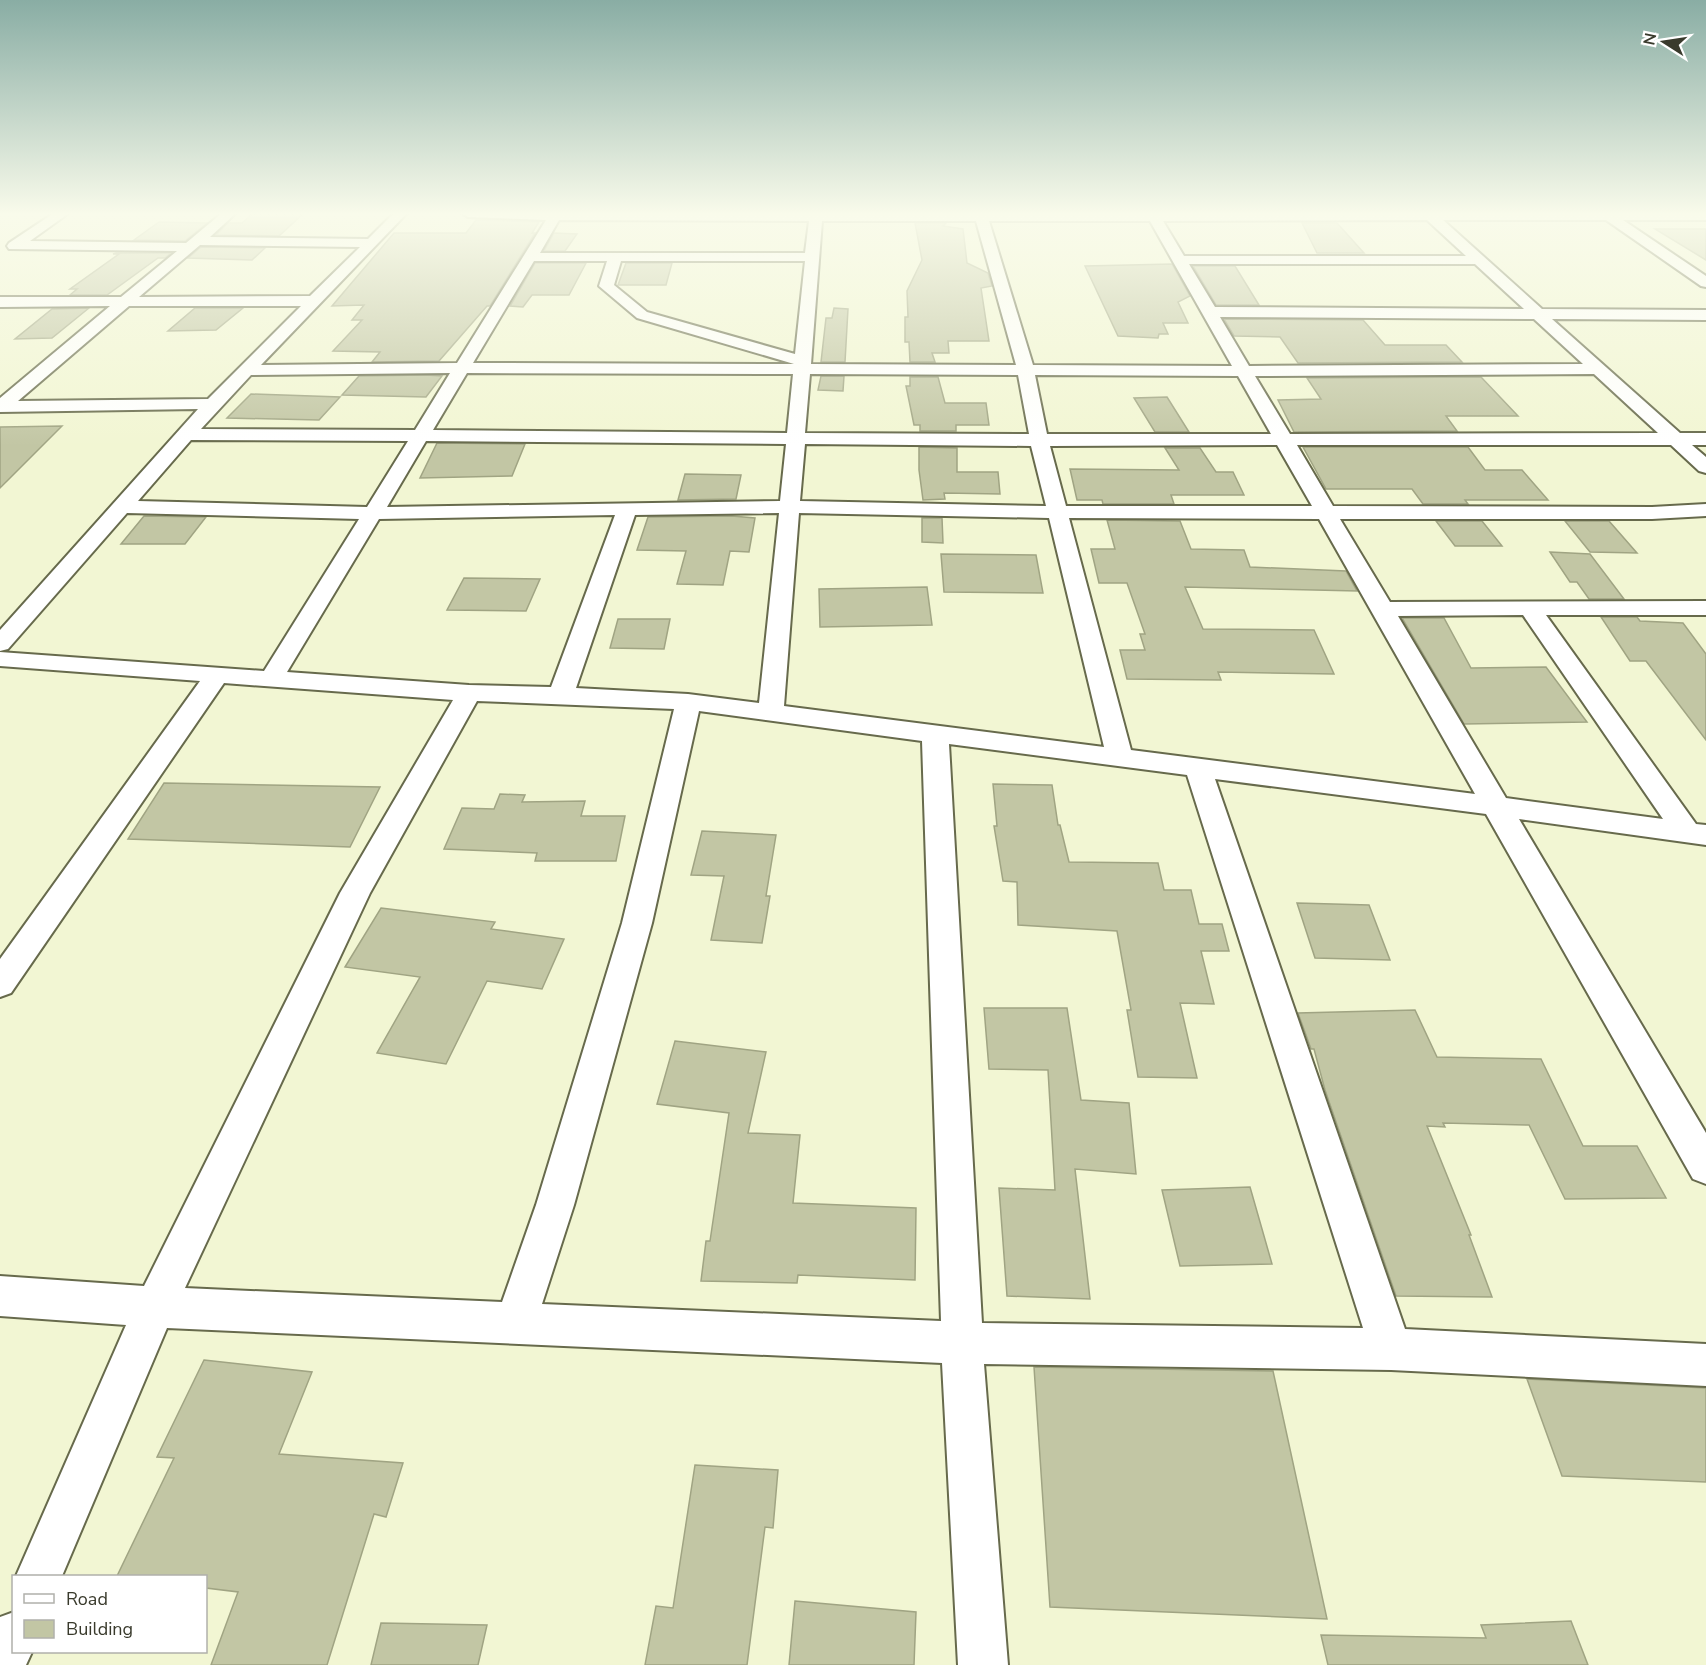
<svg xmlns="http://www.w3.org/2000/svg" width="1706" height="1665" font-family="'Nunito Sans',sans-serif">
<rect width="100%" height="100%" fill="#f2f6d3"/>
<g fill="#c2c6a4" stroke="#a0a483" stroke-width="1.5">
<path d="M253 213H304L279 236 216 235 228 223H242Z"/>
<path d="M476 220 539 222 532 233H535L490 306H487L439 361 372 362 380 352 333 351 362 320H352L364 305 332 306 394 233H466Z"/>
<path d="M159 222 207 223 185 241 134 240Z"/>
<path d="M915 223H946L943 226 963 229 967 263 988 273 992 286 981 288 989 341H948L949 353H932L935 362H910L909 342H905V317H908L907 291 922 260Z"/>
<path d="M1302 223H1337L1364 253H1317Z"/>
<path d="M1655 229H1706V260Z"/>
<path d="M554 233 577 234 565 251H544Z"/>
<path d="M201 247 265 248 252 260 188 258Z"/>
<path d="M116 253H171L165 258H158L107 295H70L77 289H70L119 254H113Z"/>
<path d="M535 263H586L569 295H532L523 307 510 306Z"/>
<path d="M626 263H672L666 285H618Z"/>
<path d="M1172 264 1190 296 1178 302 1188 323H1163L1168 334H1159L1158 338 1118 336 1085 266Z"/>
<path d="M1193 266H1235L1259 305H1216Z"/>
<path d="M89 308 52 338 15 339 52 309Z"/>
<path d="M195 308H243L216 330 168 331Z"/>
<path d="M834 308 848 309 845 362H821L826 318H832Z"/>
<path d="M1224 319 1363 320 1385 345H1446L1462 362 1298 363 1280 337 1234 336Z"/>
<path d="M359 376 426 375 442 376 426 397 342 395Z"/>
<path d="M821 376H844L843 391 818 390Z"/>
<path d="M910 377H938L945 403H986L989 425H956V431H920V425H914L906 386H910Z"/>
<path d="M1481 377 1518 416H1446L1457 431 1294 432 1278 400 1321 399 1307 378Z"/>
<path d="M251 394 340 397 319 420 227 418Z"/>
<path d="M1167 397 1189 432H1155L1134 398Z"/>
<path d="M62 426 0 488V427Z"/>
<path d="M437 443 525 444 512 476 420 478Z"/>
<path d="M919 447 957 448V472H998L1000 494 944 493 945 499 923 500 919 470Z"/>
<path d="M1303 447H1468L1485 470H1522L1548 500H1465L1468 504H1423L1412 489H1326Z"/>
<path d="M1165 448H1200L1216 472H1233L1244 495H1171L1174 504H1103L1102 500H1077L1070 469 1179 470Z"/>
<path d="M685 474 741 475 736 499 678 500Z"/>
<path d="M144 516 206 517 185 544H121Z"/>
<path d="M732 516 755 518 749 552 730 551 723 585 677 584 686 551 637 550 648 517Z"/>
<path d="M922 518H942L943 543 922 542Z"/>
<path d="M1107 520 1180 521 1191 549 1244 550 1250 567 1346 571 1357 591 1185 587 1203 629 1314 630 1334 674 1218 672 1221 680 1127 679 1120 650H1145L1140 634H1145L1127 583H1099L1091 549H1115Z"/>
<path d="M1436 521H1482L1502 546H1455Z"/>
<path d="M1565 521H1609L1637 553 1590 552Z"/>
<path d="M1550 552 1590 554 1624 599H1589L1577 582H1570Z"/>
<path d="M941 554 1036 555 1043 593 944 592Z"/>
<path d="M464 578 540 579 526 611 447 610Z"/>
<path d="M927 587 932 625 820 627 819 589Z"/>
<path d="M1601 617H1637L1640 621 1683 623 1706 654V740L1646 661H1630Z"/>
<path d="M1402 618H1444L1471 668 1546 667 1587 722 1464 724Z"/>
<path d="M618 619H670L664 649 610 648Z"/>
<path d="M164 783 380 787 350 847 128 839Z"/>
<path d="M993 784 1052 785 1058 825H1060L1069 862 1158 863 1164 890H1191L1199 924H1222L1229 951H1201L1214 1004 1180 1003 1197 1078 1138 1077 1127 1010H1131L1117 931 1018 925 1017 882 1003 881 994 826H997Z"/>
<path d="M500 794 525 795 522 802 585 801 581 816H625L616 861H535L537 853 444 849 462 808 494 809Z"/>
<path d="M702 831 776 835 766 896H770L762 943 711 940 724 876 691 875Z"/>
<path d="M1297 903 1369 905 1390 960 1315 958Z"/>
<path d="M381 908 495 922 491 929 564 939 542 989 487 981 446 1064 377 1053 420 977 345 967Z"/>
<path d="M984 1008H1067L1081 1100 1129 1103 1136 1174 1075 1169 1090 1299 1007 1296 999 1188 1055 1190 1048 1070 989 1069Z"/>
<path d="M1415 1010 1437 1057 1541 1059 1583 1146H1637L1666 1198 1565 1199 1529 1125 1443 1123 1445 1127 1427 1126 1471 1235H1469L1492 1297 1396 1296 1325 1090 1314 1049H1311L1298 1013Z"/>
<path d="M675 1041 766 1052 748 1133 800 1135 793 1203 916 1208 915 1280 798 1275 797 1283 701 1281 706 1241H710L729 1113 657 1104Z"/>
<path d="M1250 1187 1272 1264 1180 1266 1162 1190Z"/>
<path d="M204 1360 312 1372 279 1454 403 1463 386 1517 374 1514 327 1665H211L238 1592 206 1588V1576H117L174 1458 157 1457Z"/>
<path d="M1034 1367 1273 1371 1327 1619 1050 1607Z"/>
<path d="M1527 1379 1706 1388V1482L1562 1476Z"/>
<path d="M695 1465 778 1470 773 1528 765 1527 747 1665H645L656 1606 673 1608Z"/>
<path d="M795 1601 916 1612 914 1665H789Z"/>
<path d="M1571 1621 1588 1665H1328L1321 1635 1486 1638 1481 1625Z"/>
<path d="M381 1623 487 1625 478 1665H371Z"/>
</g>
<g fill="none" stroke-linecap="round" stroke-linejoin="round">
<g stroke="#676a4c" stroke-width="4">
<g id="minor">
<path d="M54 213H69L30 241 186 243 222 213H236L210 237 368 239 394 213H407L261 365 457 363 546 220 468 217 462 213H1706V220H1623L1706 276V287L1701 286 1606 220H1443L1542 309 1706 310V320L1552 319 1680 433H1706V445H1692L1706 457V473L1699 471 1671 445H1297L1333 506 1652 507 1706 504V516L1652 519H1340L1390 602 1706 601V615H1546L1696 824 1706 825V845L1519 819 1706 1133V1184L1693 1179 1486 814 1215 779 1405 1329 1706 1344V1386L1391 1370 984 1364 1008 1665H958L942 1363 167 1328 62 1576H16L126 1325 0 1316V1276L144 1286 340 893 453 700 224 683 11 993 0 997V959L200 681 0 666V652L264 671 359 519 127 513 8 649 0 651V630L198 409 0 412V398L110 306 0 307V297H121L177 251 9 249 7 246 9 243ZM559 220 809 221 805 253H540ZM1427 220 1466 256H1184L1163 221ZM822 221H976L1016 365 811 364ZM989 221H1150L1232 366 1033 365ZM200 245 360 247 310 296 139 297ZM534 261H607L599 286 637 318 794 364 473 363ZM621 261H805L795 354 647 312 614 285ZM1189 264H1475L1524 309 1215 307ZM129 306H301L208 399 18 401ZM1220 317 1534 319 1583 364 1249 366ZM450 373 415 430 201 429 251 375ZM467 373 793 374 787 433 433 430ZM810 374 1018 375 1029 434 805 433ZM1594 374 1658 433 1290 434 1255 376ZM1035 375 1238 376 1271 434H1047ZM191 440 408 441 367 507 138 501ZM426 441 786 444 780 501 387 507ZM805 444 1031 446 1046 506 800 501ZM1277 445 1312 506H1066L1050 446ZM779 513 759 703 688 694 576 688 635 515ZM799 513 1049 518 1104 747 784 706ZM615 515 551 687 469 685 287 672 379 519ZM1069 518 1319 519 1475 794 1131 750ZM1523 615 1663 819 1506 798 1398 616ZM477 701 674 709 622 923 536 1205 502 1302 185 1288 370 893ZM699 711 922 741 941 1321 542 1304 574 1205 652 923ZM949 744 1187 775 1363 1328 982 1323Z"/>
<path d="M14 1612V1652H32L26 1665H0V1617Z"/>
</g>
</g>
<use href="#minor" fill="#fff" fill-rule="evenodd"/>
</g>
<linearGradient id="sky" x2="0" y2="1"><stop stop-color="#89ada4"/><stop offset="0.48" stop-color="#f9fbeb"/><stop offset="1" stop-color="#f9fbeb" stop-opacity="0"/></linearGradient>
<rect width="1706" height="446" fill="url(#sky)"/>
<rect x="12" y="1575" width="195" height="78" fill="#ffffff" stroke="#b0b0ab" stroke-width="1.5"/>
<rect x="24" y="1594" width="30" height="9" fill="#ffffff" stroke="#b0b0ab" stroke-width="1.5"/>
<text x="66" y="1605" font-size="18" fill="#393a2c">Road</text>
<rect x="24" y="1620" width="30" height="18" fill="#c2c6a4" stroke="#b0b0ab" stroke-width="1.5"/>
<text x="66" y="1635" font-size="18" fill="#393a2c">Building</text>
<g transform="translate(1664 42) rotate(282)" stroke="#ffffff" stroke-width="4.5" paint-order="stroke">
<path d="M0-4.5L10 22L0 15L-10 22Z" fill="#393a2c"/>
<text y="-9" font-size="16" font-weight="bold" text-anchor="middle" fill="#393a2c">N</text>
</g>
</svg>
